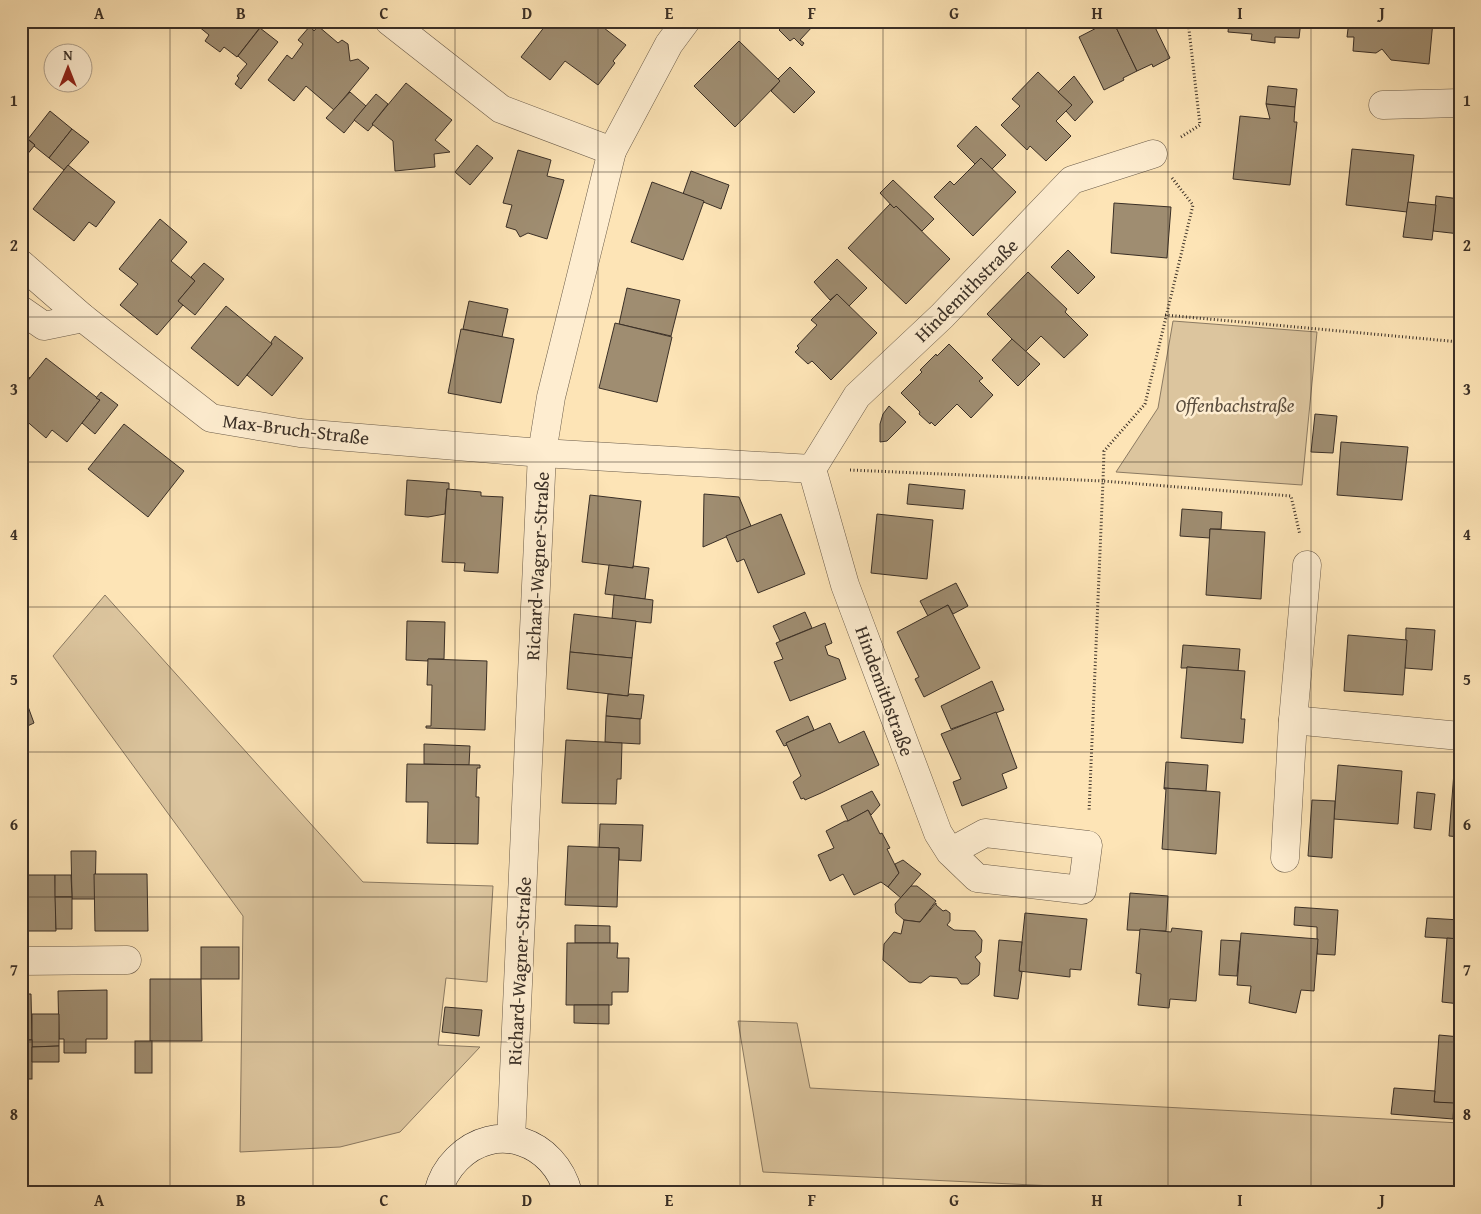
<svg xmlns="http://www.w3.org/2000/svg" width="1481" height="1214" font-family="'Gentium Book Plus',serif">
<rect width="100%" height="100%" fill="#fde4b6"/>
<filter id="stains"><feTurbulence type="fractalNoise" baseFrequency=".004" numOctaves="4"/><feColorMatrix values="0 0 0 0 .2 0 0 0 0 .09 0 0 0 0 .02 0 0 0 .5 -.17"/></filter>
<radialGradient id="worn" r=".72"><stop offset=".6" stop-color="#630" stop-opacity="0"/><stop offset="1" stop-color="#630" stop-opacity=".3"/></radialGradient>
<g fill="#dcc59e" stroke="#8b7a62">
<path d="M1173 321 1317 332 1302 485 1116 472 1158 408Z"/>
<path d="M105 595 363 882 493 886 487 982 446 978 438 1045 480 1047 400 1132 340 1147 240 1152 243 916 53 656Z"/>
<path d="M738 1021 797 1023 810 1088 1460 1123V1193H1199L763 1172Z"/>
</g>
<g fill="#9f8d71" stroke="#3a2f26">
<path d="M192 21H265L237 57 224 47 220 52 205 41 209 35Z"/>
<path d="M549 21H595L626 45 613 61 615 63 598 85 565 61 550 80 521 57Z"/>
<path d="M777 21H833V26H813L800 40 804 43 802 46 794 38 790 41 779 30 783 26Z"/>
<path d="M1110 21H1113L1137 71 1123 78 1124 80 1104 90 1079 37Z"/>
<path d="M1113 21H1152L1170 58 1153 67 1152 64 1137 71Z"/>
<path d="M1229 21H1301L1299 38 1275 37V43L1251 40 1252 34 1228 32Z"/>
<path d="M1349 21H1433L1429 64 1391 60 1382 49 1376 53 1353 51 1354 37H1347Z"/>
<path d="M310 26 314 31 318 26 338 43 342 40 348 44 350 61 358 59 369 68 334 110 306 86 294 101 268 80 287 55 292 59 303 44 298 40Z"/>
<path d="M260 28 278 42 241 89 235 84 239 78 237 76 247 64 238 56Z"/>
<path d="M739 41 780 81 735 127 694 86Z"/>
<path d="M790 67 815 92 794 113 771 91 780 81 778 79Z"/>
<path d="M1038 72 1072 105 1056 121 1071 136 1046 161 1030 146 1027 150 1001 125 1020 106 1012 99Z"/>
<path d="M1074 76 1093 102 1075 121 1066 111 1072 105 1058 92Z"/>
<path d="M406 83 452 120 435 140 450 152 434 154 435 167 395 171 393 141 372 124Z"/>
<path d="M1268 86 1297 89 1295 107 1266 104Z"/>
<path d="M350 92 366 106 344 133 326 118Z"/>
<path d="M376 94 388 104 372 124 373 125 368 131 354 120Z"/>
<path d="M1266 104 1295 107 1294 122H1297L1290 185 1233 179 1240 116 1270 119Z"/>
<path d="M50 111 72 129 49 158 34 146 35 145 28 139Z"/>
<path d="M976 126 1006 155 992 169 981 158 975 164 957 146Z"/>
<path d="M72 129 89 142 64 170 49 158Z"/>
<path d="M21 134 35 145 21 162Z"/>
<path d="M477 145 493 158 470 185 455 172Z"/>
<path d="M1352 149 1414 155 1407 212 1346 205Z"/>
<path d="M518 150 551 160 547 176 564 180 547 239 528 233 520 237 516 230 506 227 512 205 503 203Z"/>
<path d="M981 158 1016 192 973 236 934 197 950 181 954 185Z"/>
<path d="M68 165 115 202 96 227 89 222 74 241 33 209Z"/>
<path d="M691 171 729 185 721 209 683 194Z"/>
<path d="M893 180 934 219 922 231 896 206 894 208 880 193Z"/>
<path d="M652 182 704 201 683 260 631 242Z"/>
<path d="M1436 196 1460 199V234L1433 231Z"/>
<path d="M1408 202 1436 205 1432 240 1403 237Z"/>
<path d="M1114 203 1171 207 1167 258 1111 253Z"/>
<path d="M890 204 894 208 896 206 950 259 906 304 848 248Z"/>
<path d="M160 219 187 242 171 261 195 281 178 301 183 305 157 335 120 305 138 284 119 269Z"/>
<path d="M1068 250 1095 277 1078 294 1051 267Z"/>
<path d="M837 259 867 288 849 306 837 294 830 300 814 282Z"/>
<path d="M204 263 224 279 195 315 178 301 195 281 191 277Z"/>
<path d="M1028 272 1067 309 1065 312 1088 335 1064 358 1041 336 1025 352 987 314Z"/>
<path d="M627 288 680 300 671 336 619 324Z"/>
<path d="M837 294 877 333 831 380 812 361 808 364 795 352 799 348 797 346 817 325 811 320Z"/>
<path d="M469 301 508 309 502 337 463 329Z"/>
<path d="M226 306 272 344 238 386 191 348Z"/>
<path d="M615 323 672 337 657 402 599 388Z"/>
<path d="M461 329 514 339 501 403 448 393Z"/>
<path d="M275 336 303 358 272 396 247 375 272 344 271 342Z"/>
<path d="M1012 339 1040 364 1018 386 992 360Z"/>
<path d="M949 344 983 378 979 381 993 395 971 418 957 404 935 426 931 422 930 424 919 414 920 412 901 393 922 372 920 370 936 354 937 356Z"/>
<path d="M46 358 100 400 67 442 52 430 46 438 23 418 25 415 21 413V389Z"/>
<path d="M21 371 30 378 21 389Z"/>
<path d="M101 392 118 405 95 434 82 423 100 400 96 398Z"/>
<path d="M889 406 906 422 887 441 880 442V424L883 414Z"/>
<path d="M1315 414 1337 416 1333 453 1311 452Z"/>
<path d="M124 424 184 471 148 517 88 469Z"/>
<path d="M1341 442 1408 447 1402 500 1337 495Z"/>
<path d="M407 480 449 483V489H447L445 514 428 517 405 515Z"/>
<path d="M909 484 965 490 963 509 907 504Z"/>
<path d="M447 489 481 492V496L503 497 498 573 464 571 465 563 442 562Z"/>
<path d="M704 494 739 497 751 526 703 547Z"/>
<path d="M590 495 641 501 633 568 582 562Z"/>
<path d="M1182 509 1222 512 1221 529H1210V538L1180 536Z"/>
<path d="M781 514 805 574 758 593 744 559 737 562 726 536Z"/>
<path d="M877 514 933 520 927 579 871 573Z"/>
<path d="M1210 529 1265 532 1261 599 1206 595Z"/>
<path d="M609 565 633 568V566L649 568 645 599 605 594Z"/>
<path d="M956 583 968 606 953 614 948 605 928 616 920 601Z"/>
<path d="M614 595 653 600 651 623 612 619Z"/>
<path d="M948 605 980 668 924 697 915 679 919 677 897 632Z"/>
<path d="M805 612 812 628 780 641 773 626Z"/>
<path d="M574 614 636 621 632 658 570 652Z"/>
<path d="M407 621 445 622 444 659H428V661L406 660Z"/>
<path d="M825 623 832 643 825 646 828 655 839 659 846 679 790 701 774 662 783 659 776 643Z"/>
<path d="M1406 628 1435 630 1432 670 1405 668Z"/>
<path d="M1348 635 1407 640 1403 695 1344 691Z"/>
<path d="M1183 645 1240 649 1238 671 1187 667V668H1181Z"/>
<path d="M570 652 632 658 628 696 567 689Z"/>
<path d="M428 659 487 661 485 730 426 728V726H431L432 685H427Z"/>
<path d="M1187 667 1245 671 1241 719H1245L1243 743 1181 738Z"/>
<path d="M992 681 1004 710 951 729 941 706Z"/>
<path d="M608 694 628 696 629 694 644 695 641 719 606 716Z"/>
<path d="M26 701 34 723 21 729V703Z"/>
<path d="M996 712 1017 768 1002 774 1007 788 962 806 953 782 961 779 941 734Z"/>
<path d="M606 716 640 719V744L605 742Z"/>
<path d="M808 716 814 730 786 743 787 745 784 746 776 731Z"/>
<path d="M830 723 839 743 864 731 879 765 821 793 805 800 804 798 801 799 793 782 801 776 786 743Z"/>
<path d="M566 740 622 743 621 779H617L616 804 562 803Z"/>
<path d="M424 744 470 746 469 765 424 764Z"/>
<path d="M1166 762 1208 765 1206 791 1164 788Z"/>
<path d="M407 764 480 765V768H477L476 797H479L478 844 427 843 428 802H406Z"/>
<path d="M1338 765 1402 771 1398 824 1334 819Z"/>
<path d="M1454 772 1460 773V837L1449 836Z"/>
<path d="M1164 788 1220 792 1216 854 1162 849 1166 789H1164Z"/>
<path d="M872 791 880 805 871 815 868 810 848 821 841 806Z"/>
<path d="M1417 792 1435 794 1431 830 1414 828Z"/>
<path d="M1312 800 1335 801 1332 858 1308 856Z"/>
<path d="M868 810 880 834 882 833 890 848 887 849 899 873 888 887 881 882 854 895 843 874 830 881 818 855 834 848 826 831 845 821H848Z"/>
<path d="M600 824 643 825 641 861 619 860V848H599Z"/>
<path d="M568 846 619 848 617 907 565 905Z"/>
<path d="M71 851H96L95 899H72Z"/>
<path d="M903 860 921 874 901 898 888 887 899 873 895 864Z"/>
<path d="M94 874H147L148 931H95Z"/>
<path d="M21 875H55L56 931H21Z"/>
<path d="M55 875H71L72 897H55Z"/>
<path d="M911 886H917L936 901 920 922 904 920 896 913 895 904Z"/>
<path d="M1130 893 1168 896 1166 931 1127 930Z"/>
<path d="M55 897H72V929H56Z"/>
<path d="M936 903V905L943 911 946 910 950 913V921L947 925 954 930 975 931 982 940 981 952 975 957 980 963 979 975 968 984H961L957 978 930 976 921 983 909 982 883 960 884 944 894 932 901 934 904 920 920 922Z"/>
<path d="M1295 907 1338 910 1335 955 1317 954V927L1294 925Z"/>
<path d="M1025 913 1087 919 1081 970 1070 969V977L1019 971Z"/>
<path d="M1427 918 1460 920V939L1425 937Z"/>
<path d="M575 925 610 926V943H575Z"/>
<path d="M1172 928 1202 931 1196 1001 1170 999 1169 1008 1138 1005 1141 974 1136 973 1140 929 1171 932Z"/>
<path d="M1241 933 1318 939 1314 991 1301 990 1296 1013 1249 1003 1251 986 1237 985Z"/>
<path d="M1447 938 1460 939V1004L1442 1002Z"/>
<path d="M999 940 1022 942 1019 971 1022 972 1018 999 994 996Z"/>
<path d="M1221 940 1240 941 1237 976 1219 975Z"/>
<path d="M567 943H618L617 958H629L628 992H612V1005H566Z"/>
<rect x="201" y="947" width="38" height="32"/>
<path d="M150 979H201L202 1041H150Z"/>
<path d="M107 990V1039H86V1053H64V1039H59L58 991Z"/>
<path d="M21 994H31L32 1040H21Z"/>
<path d="M574 1005H609V1024L574 1023Z"/>
<path d="M445 1007 482 1010 479 1036 442 1032Z"/>
<path d="M32 1014H59V1046L32 1047Z"/>
<path d="M1439 1035 1460 1037V1104L1434 1102Z"/>
<rect x="21" y="1040" width="11" height="39"/>
<rect x="135" y="1041" width="17" height="32"/>
<path d="M59 1046V1062H32V1047Z"/>
<path d="M1394 1088 1435 1091 1434 1102 1454 1103 1453 1119 1391 1114Z"/>
</g>
<g fill="none" stroke-linecap="round" stroke-linejoin="round">
<g stroke="#6b5c4a" stroke-width="29">
<g id="street">
<path d="M389 21 501 109 612 151"/>
<path d="M1383 105 1460 103"/>
<path d="M21 264 83 318 211 418 300 433 542 453 812 469 857 396 942 316 1072 180 1153 154"/>
<path d="M21 310 44 326 83 318"/>
<path d="M812 469 845 585 938 833 950 852 977 878 1082 890 1088 845 985 833 950 852"/>
<path d="M1293 720 1460 736"/>
<path d="M1285 858 1293 720 1307 565"/>
<path d="M21 961 127 960"/>
<path d="M511 1139 542 453 551 397 612 151 669 44 686 21"/>
</g>
</g>
<g stroke="#3a2f26" stroke-width="29">
<path id="secondary" d="M438 1193C441 1180 448 1168 457 1159 495 1120 555 1141 568 1193"/>
</g>
<g stroke="#3a2f26" stroke-width="3" stroke-dasharray="1 2.5" stroke-linecap="butt">
<path d="M1181 137 1200 125 1188 21"/>
<path d="M1172 178 1193 205 1145 404 1104 451 1103 481 1291 496 1300 535"/>
<path d="M1165 315 1460 342"/>
<path d="M850 470 1103 481 1089 812"/>
</g>
<use href="#street" stroke="#feedd0" stroke-width="28"/>
<use href="#secondary" stroke="#feedd0" stroke-width="28"/>
</g>
<path fill="none" stroke="#3a2f26" stroke-width="1" stroke-opacity="0.55" d="M170 21V1193M313 21V1193M455 21V1193M598 21V1193M740 21V1193M883 21V1193M1026 21V1193M1168 21V1193M1311 21V1193M21 172H1460M21 317H1460M21 462H1460M21 607H1460M21 752H1460M21 897H1460M21 1042H1460"/>
<g text-anchor="middle" stroke-width="5" stroke-linejoin="round" paint-order="stroke">
<g font-size="19" fill="#3a2f26" stroke="#feedd0">
<text transform="translate(966 290) rotate(-45)" y="7">Hindemithstraße</text>
<text transform="translate(296 429) rotate(7)" y="7">Max-Bruch-Straße</text>
<text transform="translate(537 566) rotate(-87)" y="7">Richard-Wagner-Straße</text>
<text transform="translate(885 691) rotate(70)" y="7">Hindemithstraße</text>
<text transform="translate(519 971) rotate(-87)" y="7">Richard-Wagner-Straße</text>
</g>
<g font-size="19" font-style="italic" fill="#5a4d3e" stroke="#feedd0">
<text x="1235" y="412">Offenbachstraße</text>
</g>
</g>
<rect width="1481" height="1214" fill="none" stroke="#fde4b6" stroke-width="55"/>
<g transform="translate(68 68)"><circle r="24" fill="#feedd0" stroke="#b0a18c"/>
<path d="M0-4L9 19L0 12L-9 19Z" fill="#8f2418"/>
<text y="-8" font-size="14" font-weight="bold" text-anchor="middle" fill="#3a2f26">N</text>
</g>
<rect x="28" y="28" width="1426" height="1158" fill="none" stroke="#3a2f26" stroke-width="2"/>
<g font-size="16" text-anchor="middle" font-weight="bold" fill="#3a2f26">
<text x="99" y="19">A</text>
<text x="241" y="19">B</text>
<text x="384" y="19">C</text>
<text x="527" y="19">D</text>
<text x="669" y="19">E</text>
<text x="812" y="19">F</text>
<text x="954" y="19">G</text>
<text x="1097" y="19">H</text>
<text x="1240" y="19">I</text>
<text x="1382" y="19">J</text>
<text x="14" y="106">1</text>
<text x="1467" y="106">1</text>
<text x="14" y="251">2</text>
<text x="1467" y="251">2</text>
<text x="14" y="395">3</text>
<text x="1467" y="395">3</text>
<text x="14" y="540">4</text>
<text x="1467" y="540">4</text>
<text x="14" y="685">5</text>
<text x="1467" y="685">5</text>
<text x="14" y="830">6</text>
<text x="1467" y="830">6</text>
<text x="14" y="975">7</text>
<text x="1467" y="975">7</text>
<text x="14" y="1120">8</text>
<text x="1467" y="1120">8</text>
<text x="99" y="1206">A</text>
<text x="241" y="1206">B</text>
<text x="384" y="1206">C</text>
<text x="527" y="1206">D</text>
<text x="669" y="1206">E</text>
<text x="812" y="1206">F</text>
<text x="954" y="1206">G</text>
<text x="1097" y="1206">H</text>
<text x="1240" y="1206">I</text>
<text x="1382" y="1206">J</text>
</g>
<rect width="100%" height="100%" filter="url(#stains)"/>
<rect width="100%" height="100%" fill="url(#worn)"/>
</svg>
